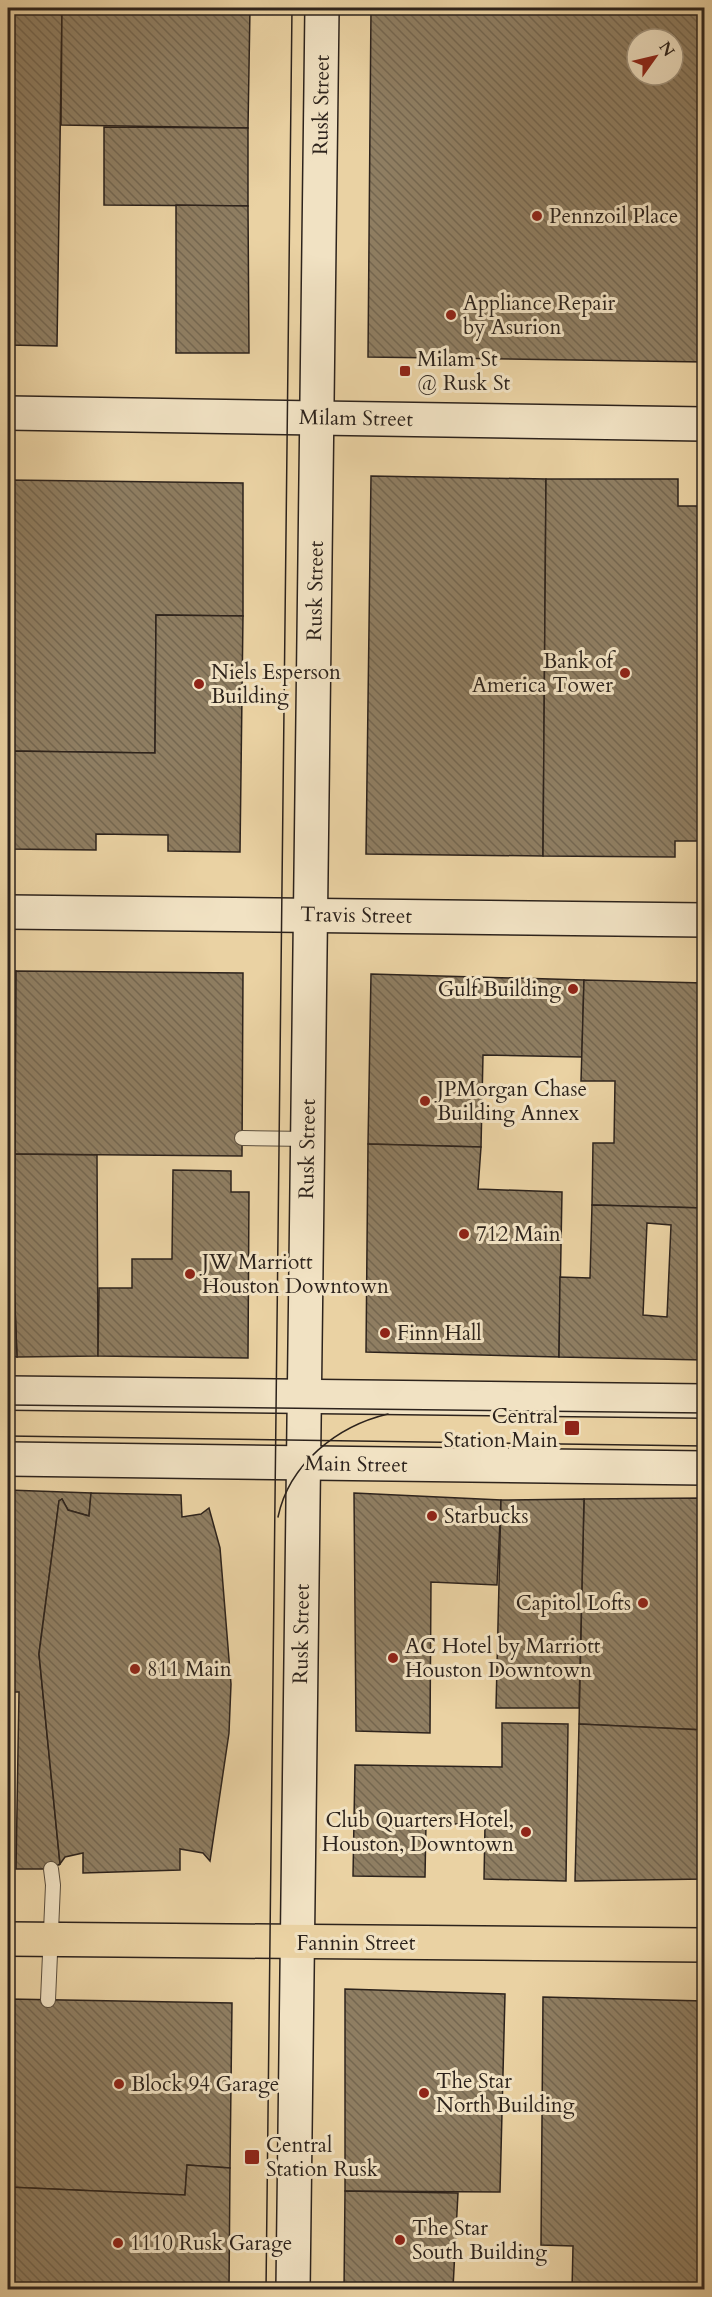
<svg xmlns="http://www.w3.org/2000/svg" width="712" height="2297" font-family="Cardo,serif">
<defs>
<pattern id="building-back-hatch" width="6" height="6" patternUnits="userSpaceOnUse" patternTransform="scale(1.5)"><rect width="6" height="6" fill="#8f7e62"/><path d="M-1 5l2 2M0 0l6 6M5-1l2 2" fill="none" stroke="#756750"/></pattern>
</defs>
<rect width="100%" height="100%" fill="#ead2a3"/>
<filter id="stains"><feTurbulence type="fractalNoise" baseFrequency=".00333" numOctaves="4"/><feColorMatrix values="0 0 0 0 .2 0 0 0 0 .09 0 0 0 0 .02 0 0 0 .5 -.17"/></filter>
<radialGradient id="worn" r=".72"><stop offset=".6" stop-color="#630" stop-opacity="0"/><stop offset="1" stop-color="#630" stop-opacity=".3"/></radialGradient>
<g fill="url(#building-back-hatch)" stroke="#2d231c" stroke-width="1.5" fill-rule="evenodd">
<path d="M8 8H62L57 346 8 345Z"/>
<path d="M62 8H250L248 128 61 125Z"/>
<path d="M371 8H704V362L368 357ZM637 39H673V75H637Z"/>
<path d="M104 127 248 128V206L104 205Z"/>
<path d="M176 205 248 206 249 353H176Z"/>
<path d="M371 476 546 479 543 856 366 854Z"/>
<path d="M546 479H678V506H704V841H675V857L543 856Z"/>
<path d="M8 480 243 483V616L156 615 155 753 8 751Z"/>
<path d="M156 615 243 616 240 852 168 851V835L96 834V850L8 849V751L155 753Z"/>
<path d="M8 971H16L13 1258H8Z"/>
<path d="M16 971 243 973 242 1156 15 1154Z"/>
<path d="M371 974 584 980 582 1057 483 1055 481 1147 368 1144Z"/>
<path d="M584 980 704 983V1208L592 1205 593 1143H614L615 1081H581Z"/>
<path d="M368 1144 481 1147 478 1189 562 1192 559 1357 366 1352Z"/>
<path d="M15 1154 97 1155 98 1356 17 1357 13 1258Z"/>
<path d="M173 1170 231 1171V1192H249L248 1358 98 1356 99 1288H132V1259H172Z"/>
<path d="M592 1205 704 1208V1360L559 1357 560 1277 590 1278ZM647 1223 671 1225 667 1317 643 1315Z"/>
<path d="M8 1258H13L17 1357 8 1355Z"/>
<path d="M8 1490 91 1493 89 1516 68 1510 62 1499 59 1501 39 1654 60 1864 51 1869H16L19 1692H8Z"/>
<path d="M91 1493 181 1495 182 1517 201 1514 209 1508 220 1548 231 1684 229 1733 210 1861 203 1853 180 1849V1870L83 1873V1853L65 1857 60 1864 39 1654 59 1501 62 1499 68 1510 89 1516Z"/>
<path d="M354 1493 501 1500 497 1585 431 1582 430 1733 356 1731Z"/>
<path d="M704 1498V1730L579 1724 584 1499Z"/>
<path d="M584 1499 579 1708H496L501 1500Z"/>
<path d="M502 1723 568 1724 566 1881 484 1879 485 1825 426 1823 425 1877 353 1876 355 1765 502 1767Z"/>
<path d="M579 1724 704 1730V1879L575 1881Z"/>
<rect x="8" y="1858" width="4" height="24"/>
<path d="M345 1989 505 1994 500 2192 345 2191Z"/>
<path d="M543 1997 704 2001V2290H572L573 2246 541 2245Z"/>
<path d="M8 1999 232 2003 230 2168 187 2165 185 2195 8 2187Z"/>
<path d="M187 2165 230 2168 229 2290H8V2187L185 2195Z"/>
<path d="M345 2191 458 2193 453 2288 572 2290H344Z"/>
</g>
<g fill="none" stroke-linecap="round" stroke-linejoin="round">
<g stroke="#5c4f3e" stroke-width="16">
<g id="lane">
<path d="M242 1138 308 1139"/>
<path d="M48 2000 53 1885 51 1869"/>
</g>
</g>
<g stroke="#2d231c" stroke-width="36">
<g id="secondary">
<path d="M8 413 704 424"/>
<path d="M8 912 704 920"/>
<path d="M8 1393 704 1401"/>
<path d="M8 1459 704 1468"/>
<path d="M293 2290 322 8"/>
</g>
</g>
<g stroke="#2d231c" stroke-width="36">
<path id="primary" d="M8 1939 704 1945"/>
</g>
<use href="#lane" stroke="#f1e2c3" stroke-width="14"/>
<use href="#secondary" stroke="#f1e2c3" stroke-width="33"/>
<use href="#primary" stroke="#ead2a3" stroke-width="33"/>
<g stroke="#2d231c" stroke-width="1.5">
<path d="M8 1405 704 1413"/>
<path d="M8 1436 704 1446"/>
<path d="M278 1517C289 1464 337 1426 388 1414"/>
<path d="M266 2290 292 8"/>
</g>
</g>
<g fill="#8f2418" stroke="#f1e2c3" stroke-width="2">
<circle cx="537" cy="216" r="6"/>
<circle cx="451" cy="315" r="6"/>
<rect x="399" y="365" width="12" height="12" rx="3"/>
<circle cx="625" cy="673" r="6"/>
<circle cx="199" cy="684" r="6"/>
<circle cx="573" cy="989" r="6"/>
<circle cx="425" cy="1101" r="6"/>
<circle cx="464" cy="1234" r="6"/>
<circle cx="190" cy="1274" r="6"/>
<circle cx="385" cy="1333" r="6"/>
<rect x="564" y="1420" width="16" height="16" rx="3"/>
<circle cx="432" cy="1516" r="6"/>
<circle cx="643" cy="1603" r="6"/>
<circle cx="393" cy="1658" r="6"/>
<circle cx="135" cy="1669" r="6"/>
<circle cx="526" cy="1832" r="6"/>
<circle cx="119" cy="2084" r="6"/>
<circle cx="424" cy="2093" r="6"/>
<rect x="244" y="2149" width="16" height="16" rx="3"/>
<circle cx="400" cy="2240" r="6"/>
<circle cx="118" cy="2243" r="6"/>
</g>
<g text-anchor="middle" stroke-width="6" stroke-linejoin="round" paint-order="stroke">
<g font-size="21" fill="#2d231c" stroke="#f1e2c3">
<text transform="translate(321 105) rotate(-89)" y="7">Rusk Street</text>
<text transform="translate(356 418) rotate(1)" y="7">Milam Street</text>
<text transform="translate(315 591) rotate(-89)" y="7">Rusk Street</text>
<text transform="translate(356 915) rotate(1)" y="7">Travis Street</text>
<text transform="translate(307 1149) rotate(-89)" y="7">Rusk Street</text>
<text transform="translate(356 1464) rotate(1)" y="7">Main Street</text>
<text transform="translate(301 1634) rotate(-89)" y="7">Rusk Street</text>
<text x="356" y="1950">Fannin Street</text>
</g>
<g font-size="21" fill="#2d231c" stroke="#f1e2c3" text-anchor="start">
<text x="549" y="223">Pennzoil Place</text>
<text x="463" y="310">Appliance Repair<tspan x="463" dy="24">by Asurion</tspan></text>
<text x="417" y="366">Milam St<tspan x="417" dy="24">@ Rusk St</tspan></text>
<text x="613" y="668" text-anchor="end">Bank of<tspan x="613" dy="24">America Tower</tspan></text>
<text x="211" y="679">Niels Esperson<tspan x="211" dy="24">Building</tspan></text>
<text x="561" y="996" text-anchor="end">Gulf Building</text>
<text x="437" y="1096">JPMorgan Chase<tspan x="437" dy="24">Building Annex</tspan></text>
<text x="476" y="1241">712 Main</text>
<text x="202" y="1269">JW Marriott<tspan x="202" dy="24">Houston Downtown</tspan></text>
<text x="397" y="1340">Finn Hall</text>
<text x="558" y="1423" text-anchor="end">Central<tspan x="558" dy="24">Station Main</tspan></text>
<text x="444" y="1523">Starbucks</text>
<text x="631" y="1610" text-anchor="end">Capitol Lofts</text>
<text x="405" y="1653">AC Hotel by Marriott<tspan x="405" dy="24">Houston Downtown</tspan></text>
<text x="147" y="1676">811 Main</text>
<text x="514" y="1827" text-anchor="end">Club Quarters Hotel,<tspan x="514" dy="24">Houston, Downtown</tspan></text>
<text x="436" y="2088">The Star<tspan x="436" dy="24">North Building</tspan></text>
<text x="131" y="2091">Block 94 Garage</text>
<text x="266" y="2152">Central<tspan x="266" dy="24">Station Rusk</tspan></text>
<text x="412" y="2235">The Star<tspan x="412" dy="24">South Building</tspan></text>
<text x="130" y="2250">1110 Rusk Garage</text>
</g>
</g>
<rect width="712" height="2297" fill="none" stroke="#ead2a3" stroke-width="30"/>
<rect x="9" y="9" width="694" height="2279" fill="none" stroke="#2d231c" stroke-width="3"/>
<rect x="15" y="15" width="682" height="2267" fill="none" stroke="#2d231c" stroke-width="1.5"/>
<g transform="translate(655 57) rotate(56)"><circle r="28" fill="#f1e2c3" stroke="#a39680" stroke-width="1.5"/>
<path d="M0-4.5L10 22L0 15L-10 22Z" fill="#8f2418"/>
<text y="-9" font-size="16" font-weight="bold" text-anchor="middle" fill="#2d231c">N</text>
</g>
<rect width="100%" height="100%" filter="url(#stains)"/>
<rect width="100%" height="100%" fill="url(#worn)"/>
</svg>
